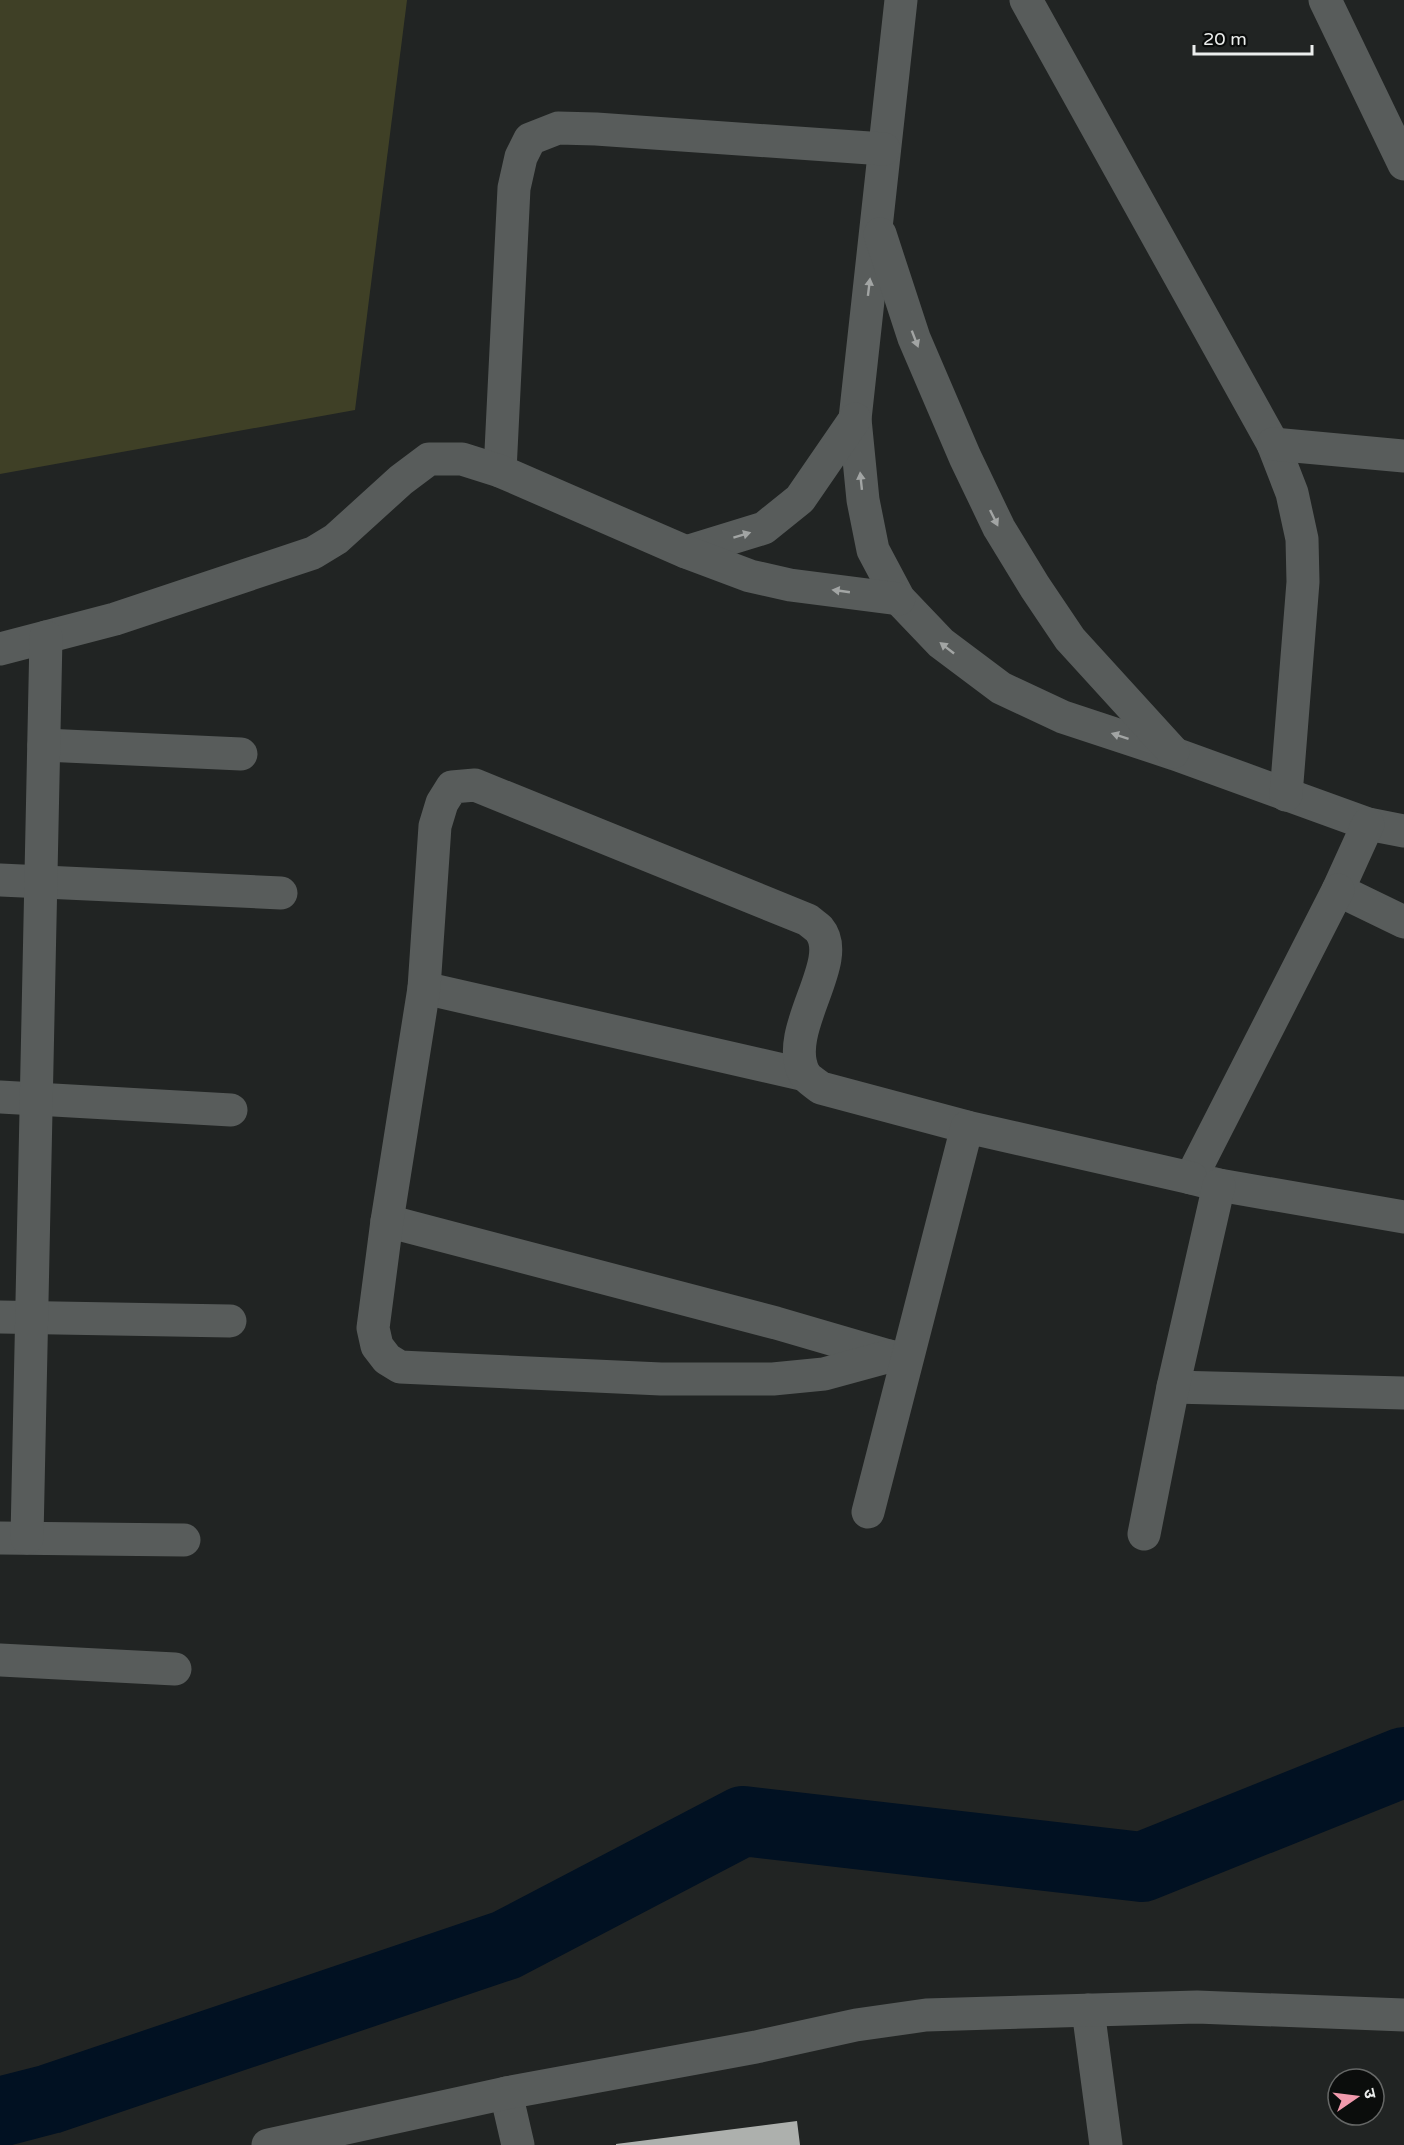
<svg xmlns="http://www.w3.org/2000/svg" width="1404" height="2145" font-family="'Varela Round','Noto Sans Devanagari',sans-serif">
<rect width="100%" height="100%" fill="#212423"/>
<path fill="#3f4026" d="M0 0H407L355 410 0 474Z"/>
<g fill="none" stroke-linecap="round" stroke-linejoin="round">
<path stroke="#011122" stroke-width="70" d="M0 2112 50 2099 506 1945 743 1821 1142 1867 1404 1762"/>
</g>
<path fill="#adb0ad" d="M797 2121 800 2145H616V2144Z"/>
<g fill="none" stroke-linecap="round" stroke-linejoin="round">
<g stroke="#585c5b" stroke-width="33">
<path d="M901 0 855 419 863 500 873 550 899 599 941 643 1001 688 1063 717 1175 754 1368 824 1404 831"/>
<path d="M1026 0 1273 444 1292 493 1302 539 1303 582 1286 795"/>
<path d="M1325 0 1404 164"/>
<path d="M880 234 914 338 965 457 999 528 1035 587 1070 639 1173 752"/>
<path d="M1273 444 1404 456"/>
<path d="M500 471 514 188 521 157 530 139 558 128 596 129 884 149"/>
<path d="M686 552 764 528 800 499 855 419"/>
<path d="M0 649 115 619 313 553 336 539 401 480 429 459H462L500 471 686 552 750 576 790 585 899 599"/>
<path d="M44 745 241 754"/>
<path d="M1368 824 1338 890 1404 922"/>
<path d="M0 880 281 893"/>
<path d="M1338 890 1191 1178 1219 1185 1404 1217"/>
<path d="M424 988 805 1075"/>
<path d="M0 1097 231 1110"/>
<path d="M387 1221 776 1323 889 1356"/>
<path d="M0 1317 230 1321"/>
<path d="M890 1356 824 1374 773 1379H661L400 1367 387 1359 377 1346 373 1328 387 1221 424 988 435 826 442 803 452 787 475 785 808 920C811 923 816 926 819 929 846 961 782 1030 804 1073 807 1079 816 1084 821 1088L967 1127"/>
<path d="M1173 1387 1404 1393"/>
<path d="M868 1512 967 1127 1191 1178"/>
<path d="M1144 1534 1173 1387 1219 1185"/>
<path d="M0 1538 184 1540"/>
<path d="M27 1538 46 637"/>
<path d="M0 1660 175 1669"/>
<path d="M1088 2010 1106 2145"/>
<path d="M506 2093 518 2145"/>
<path d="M268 2145 506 2093 756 2047 856 2025 926 2015 1197 2007 1404 2015"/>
</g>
</g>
<defs><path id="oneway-solid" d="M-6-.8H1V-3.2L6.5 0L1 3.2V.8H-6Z" transform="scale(1.5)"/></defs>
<g fill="#a2a5a4">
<use href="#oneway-solid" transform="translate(869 287) rotate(-83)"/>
<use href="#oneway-solid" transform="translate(915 339) rotate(69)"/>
<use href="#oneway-solid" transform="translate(861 481) rotate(-96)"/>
<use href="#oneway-solid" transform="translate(994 518) rotate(64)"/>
<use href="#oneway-solid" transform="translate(742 535) rotate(-17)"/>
<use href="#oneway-solid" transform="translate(841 591) rotate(-172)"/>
<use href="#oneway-solid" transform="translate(947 648) rotate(-142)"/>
<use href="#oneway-solid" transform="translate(1120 736) rotate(-162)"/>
</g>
<g transform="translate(1356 2097) rotate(76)"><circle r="28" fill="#0b0d0c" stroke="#656766" stroke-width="1.5"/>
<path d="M0-4.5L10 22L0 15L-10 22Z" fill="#f29aad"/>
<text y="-9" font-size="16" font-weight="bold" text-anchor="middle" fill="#eceeed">उ</text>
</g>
<path d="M1194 45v9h118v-9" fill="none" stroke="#eceeed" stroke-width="3"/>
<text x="1203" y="45" font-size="18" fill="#eceeed" stroke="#0b0d0c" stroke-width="4.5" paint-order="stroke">20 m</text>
</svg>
